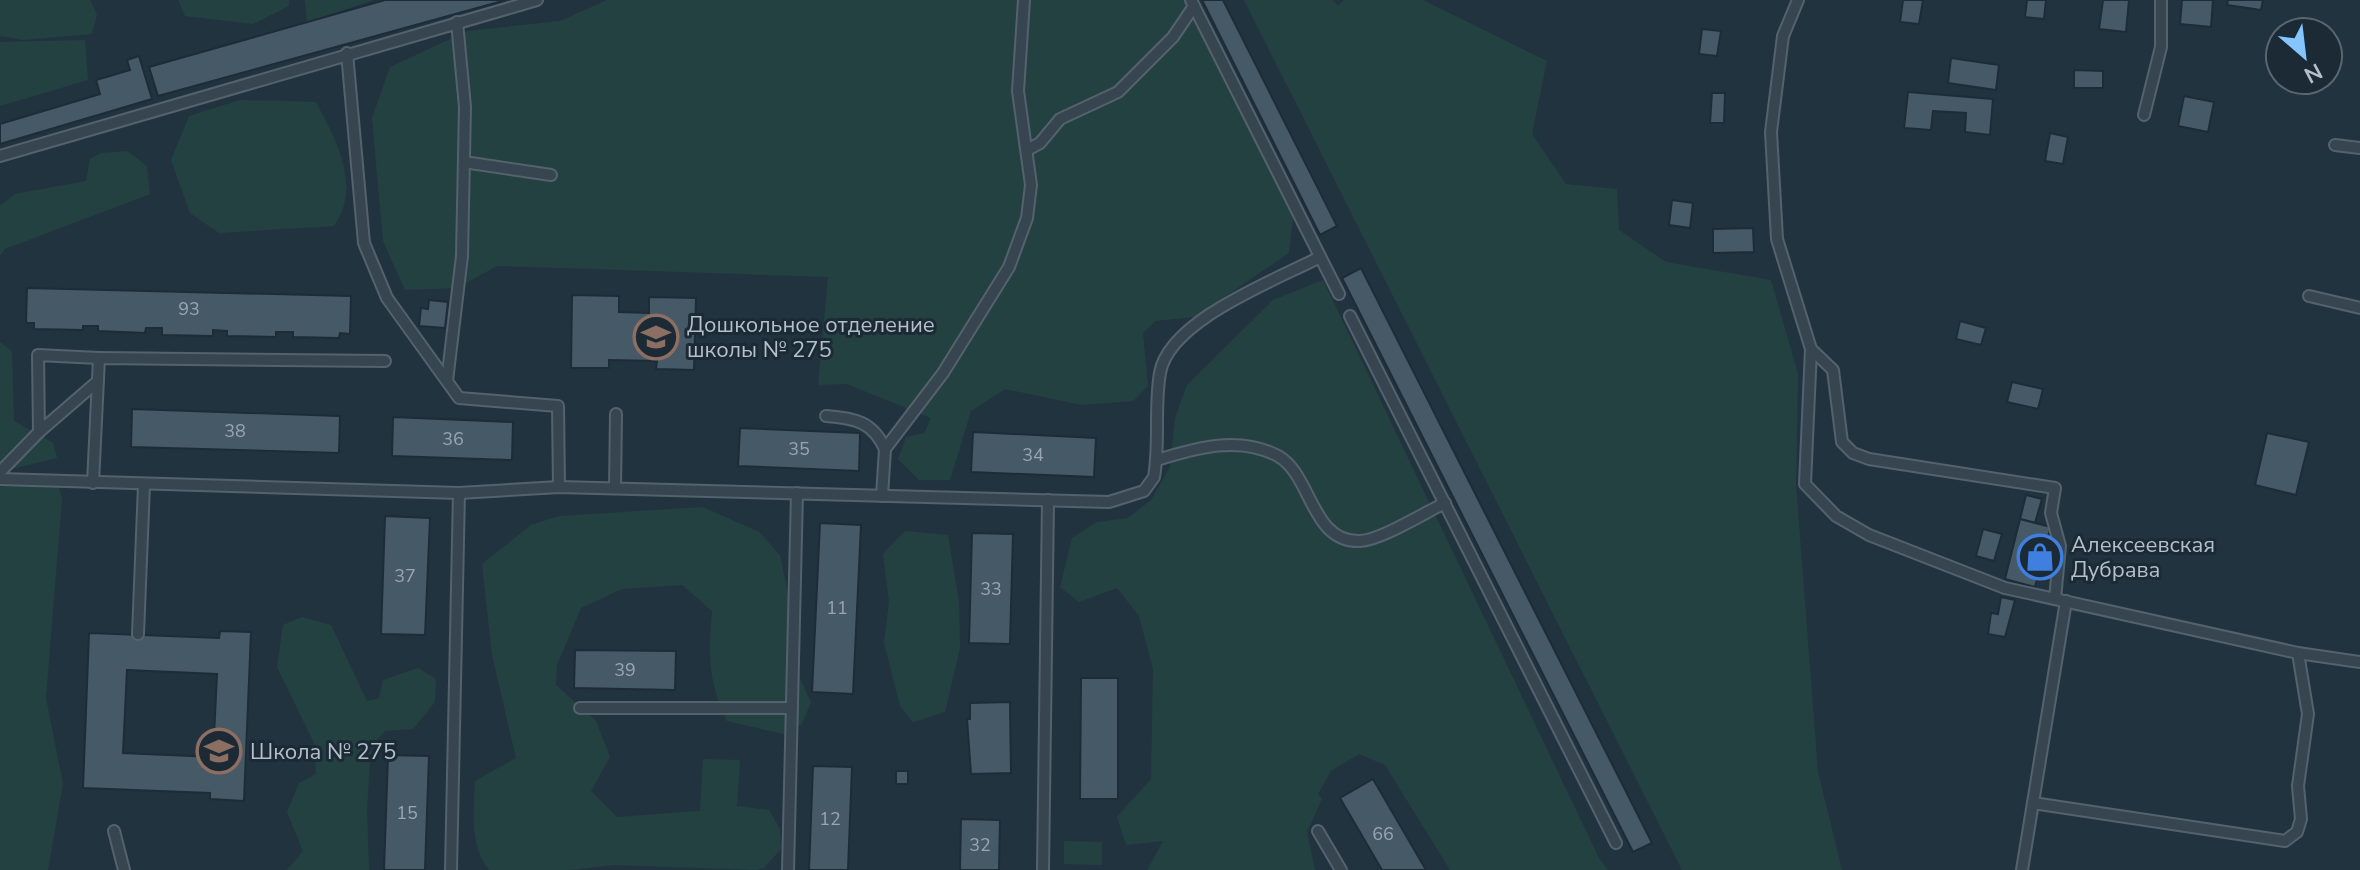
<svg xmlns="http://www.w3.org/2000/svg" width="2360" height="870" font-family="'Nunito Sans',sans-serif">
<rect width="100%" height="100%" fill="#223340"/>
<g fill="#244141">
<path d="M0 0H90L97 15 92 34 23 40 0 36Z"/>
<path d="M178 0H289V6L253 24 185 16Z"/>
<path d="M305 0H374L307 22Z"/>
<path d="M607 0H1190L1293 218 1289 253 1195 317 1155 321 1143 334 1148 386 1133 401 1082 405 1005 389 971 411 950 480H919L898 459 906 437 924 433 931 418 847 384 818 385 828 277 497 266 457 288 405 290 383 241 372 118 390 67 467 31 560 21Z"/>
<path d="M1244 0H1333L1338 6 1344 0H1423L1547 61 1532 134 1566 184 1617 189 1619 230 1666 262 1771 280 1798 374 1796 485 1818 772 1842 870H1682Z"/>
<path d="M85 40 88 80 0 106V42Z"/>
<path d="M240 100 316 102C336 140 362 186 334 226L219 233 190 213 171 160 189 116Z"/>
<path d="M127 151 147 166 150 194 5 249 0 256V206L15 194 86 181 90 159 101 153Z"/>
<path d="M1323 280 1599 858 1608 870H1450L1385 765 1359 754 1331 771 1318 794 1322 799 1307 832 1315 870H1147L1163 841 1126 845 1117 817 1151 779 1153 669 1139 616 1117 588 1079 602 1060 587 1072 538 1097 522 1128 518 1151 500 1170 467 1175 418 1187 385 1273 300Z"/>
<path d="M0 342 12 351 14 421 53 443 57 458 3 471H0Z"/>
<path d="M42 483 59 487 62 500 46 698 63 784 48 870H0V487Z"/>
<path d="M703 507 759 532 780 555 792 613 796 670 811 702 802 724 783 734 727 721C708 681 708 655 712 611L682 585 622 589 581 608 557 665 556 685 596 721 610 757 591 791 617 817 700 811 703 759 740 760 737 806 769 810 780 829 781 849 764 868 756 870 614 865 569 870H489C469 844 474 812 475 781L516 758 492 655 482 564 531 525 559 516Z"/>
<path d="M905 531 948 535 959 602 960 648 945 712 913 722 900 706 884 643 889 602 883 554Z"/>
<path d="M302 617 331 625 367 701 379 698 383 680 418 668 436 679 435 702 413 729 385 731 371 746 367 811 369 870H287L303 851 287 812 299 783 316 774 314 743 277 667 283 625Z"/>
<path d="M1064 841 1102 842V865L1064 864Z"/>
</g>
<g fill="#465967" stroke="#1d2c37" stroke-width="2" fill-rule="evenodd">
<path d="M385 0H506L158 96 149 67Z"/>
<path d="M1202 0H1223L1337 226 1320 235Z"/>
<path d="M1903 0H1923L1919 24 1900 22Z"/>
<path d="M2027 0H2046L2044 19 2025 17Z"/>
<path d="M2103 0H2129L2126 32 2099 29Z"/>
<path d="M2182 0H2213L2211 27 2180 24Z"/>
<path d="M2228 0H2263L2261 10 2227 5Z"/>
<path d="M1702 29 1721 31 1717 56 1699 54Z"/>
<path d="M139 56 152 99 0 144V124L100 94 96 80 130 70 127 60Z"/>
<path d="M1951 58 1999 65 1996 90 1948 83Z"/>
<path d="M2074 70 2103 71V88H2074Z"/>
<path d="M1908 92 1993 99 1990 135 1965 132 1966 113 1933 111 1931 130 1904 128Z"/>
<path d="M1712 93H1725L1724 123H1710Z"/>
<path d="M2184 96 2214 102 2208 132 2178 126Z"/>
<path d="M2050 133 2068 137 2063 164 2045 161Z"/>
<path d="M1672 200 1693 203 1690 228 1669 225Z"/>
<path d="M1753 228 1754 252 1713 253V229Z"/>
<path d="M1361 268 1652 843 1633 852 1342 278Z"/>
<path d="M27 288 351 296 350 334 340 333 339 338 293 337V332H276V337L227 336V331L213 330V336L162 335V328H146L145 333 98 331V326H83V330L34 329V323H26Z"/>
<path d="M572 295 619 296V312L649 313V297L696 298 694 370 656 369 657 361 609 360V368H571Z"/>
<path d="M429 300 448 302 445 328 419 326 421 308 428 309Z"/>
<path d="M1960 321 1986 328 1981 345 1956 339Z"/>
<path d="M2012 382 2043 389 2038 409 2007 402Z"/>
<path d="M132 409 340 416 339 453 131 447Z"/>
<path d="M393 417 513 422 512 460 392 456Z"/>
<path d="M740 428 860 433 859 471 738 466Z"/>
<path d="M973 432 1096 438 1094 477 971 472Z"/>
<path d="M2267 433 2309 442 2296 495 2255 485Z"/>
<path d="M2026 495 2042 499 2035 523 2020 519Z"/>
<path d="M385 516 430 518 425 635 381 634Z"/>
<path d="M2020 519 2051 527 2046 543 2053 545 2052 551 2046 573 2039 571 2035 587 2005 579Z"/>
<path d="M820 523 861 525 853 694 812 692Z"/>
<path d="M1983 529 2002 534 1994 561 1976 556Z"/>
<path d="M972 533 1013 534 1010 644 969 643Z"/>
<path d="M2001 597 2015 600 2005 637 1988 634 1991 613 1998 614Z"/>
<path d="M220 631 251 632 244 801 210 799V793L83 788 89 633 219 638ZM127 670 217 674 213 757 123 753Z"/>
<path d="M575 650 676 651 675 690 574 688Z"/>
<path d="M1081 678H1118V799H1080Z"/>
<path d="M1010 702 1011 773 971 774 967 719H970V703Z"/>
<path d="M388 755 429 756 425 870H384Z"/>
<path d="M813 766 852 767 848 870H809Z"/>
<rect x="896" y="771" width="12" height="13"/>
<path d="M1373 779 1426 870H1382L1340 798Z"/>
<path d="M961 819 1000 820 999 870H960Z"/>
</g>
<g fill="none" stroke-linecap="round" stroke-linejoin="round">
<g stroke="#54626e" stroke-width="14">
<g id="service">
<path d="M1191 0 1339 294"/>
<path d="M1798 0 1783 36 1771 132 1777 239 1811 349 1833 370 1842 442 1853 453 1869 459 2055 488 2051 513 2060 546 2055 599"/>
<path d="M347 53 364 243 387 298 459 398 558 406 559 487"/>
<path d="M2144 115 2161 47V0"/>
<path d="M2335 145 2360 148"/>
<path d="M1027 150 1040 143 1060 119 1118 92 1173 37 1194 6"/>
<path d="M0 156 537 0"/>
<path d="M464 162 551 175"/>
<path d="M2309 296 2360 308"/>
<path d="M1350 316 1616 843"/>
<path d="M1811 349 1805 484 1836 516 1869 535 2005 588 2298 653 2360 662"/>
<path d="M447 381 462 256 465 107 457 22"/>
<path d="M826 416C855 418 873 422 885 449"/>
<path d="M39 432 98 381"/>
<path d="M1157 460C1196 448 1239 435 1278 456 1312 475 1311 543 1360 541 1381 540 1424 513 1445 503"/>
<path d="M0 472 39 432 38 355 99 358"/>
<path d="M0 479 459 493 559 487 1109 502 1144 491 1154 477C1160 443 1154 407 1160 373 1169 320 1276 280 1320 257"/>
<path d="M93 483 99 358 385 361"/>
<path d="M615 488 616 414"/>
<path d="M882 496 885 449 943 373 1009 267 1027 218 1031 185 1018 91 1024 0"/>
<path d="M138 634 144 485"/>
<path d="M580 708H792"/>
<path d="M2033 803 2285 841 2297 832 2301 819 2298 786 2308 714 2298 653"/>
<path d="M114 831 124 870"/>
<path d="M1318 831 1341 870"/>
<path d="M451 870 459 493"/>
<path d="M788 870 797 493"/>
<path d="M1043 870 1048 500"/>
<path d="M2022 870 2066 601"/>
</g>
</g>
<use href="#service" stroke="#364550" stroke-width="10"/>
</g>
<defs>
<g id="school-ring" transform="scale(2.3)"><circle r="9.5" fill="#1b2a35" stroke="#8d6e63" stroke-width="1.5"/><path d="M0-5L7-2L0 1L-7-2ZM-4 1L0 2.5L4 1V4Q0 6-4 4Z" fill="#8d6e63"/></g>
<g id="shop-ring" transform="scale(2.3)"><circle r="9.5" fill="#1b2a35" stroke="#3f7fe0" stroke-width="1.5"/><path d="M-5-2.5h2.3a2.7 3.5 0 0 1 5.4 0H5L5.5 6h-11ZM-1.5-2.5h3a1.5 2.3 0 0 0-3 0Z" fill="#3f7fe0"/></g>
</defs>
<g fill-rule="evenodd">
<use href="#school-ring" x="656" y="337"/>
<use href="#shop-ring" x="2040" y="557"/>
<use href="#school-ring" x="219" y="751"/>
</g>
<g text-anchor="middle" stroke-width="6" stroke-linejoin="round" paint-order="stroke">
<g font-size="18" fill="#98a6b2">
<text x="189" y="315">93</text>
<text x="235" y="437">38</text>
<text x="453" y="445">36</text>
<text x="799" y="455">35</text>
<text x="1033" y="461">34</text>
<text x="405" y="582">37</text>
<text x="991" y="595">33</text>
<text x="837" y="614">11</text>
<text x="625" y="676">39</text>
<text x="407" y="819">15</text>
<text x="830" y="825">12</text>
<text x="1383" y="840">66</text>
<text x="980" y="851">32</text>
</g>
<g font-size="22" fill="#b3bfcb" stroke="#1b2a35" text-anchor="start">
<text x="687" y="332">Дошкольное отделение<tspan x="687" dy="25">школы № 275</tspan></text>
<text x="2071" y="552">Алексеевская<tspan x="2071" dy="25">Дубрава</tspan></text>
<text x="250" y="759">Школа № 275</text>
</g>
</g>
<g transform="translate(2304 56) rotate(152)"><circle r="38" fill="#1b2a35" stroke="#586671" stroke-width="2"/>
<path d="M0-6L14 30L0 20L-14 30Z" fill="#84c5ff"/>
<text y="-12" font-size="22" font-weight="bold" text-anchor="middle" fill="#b3bfcb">N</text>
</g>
</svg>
